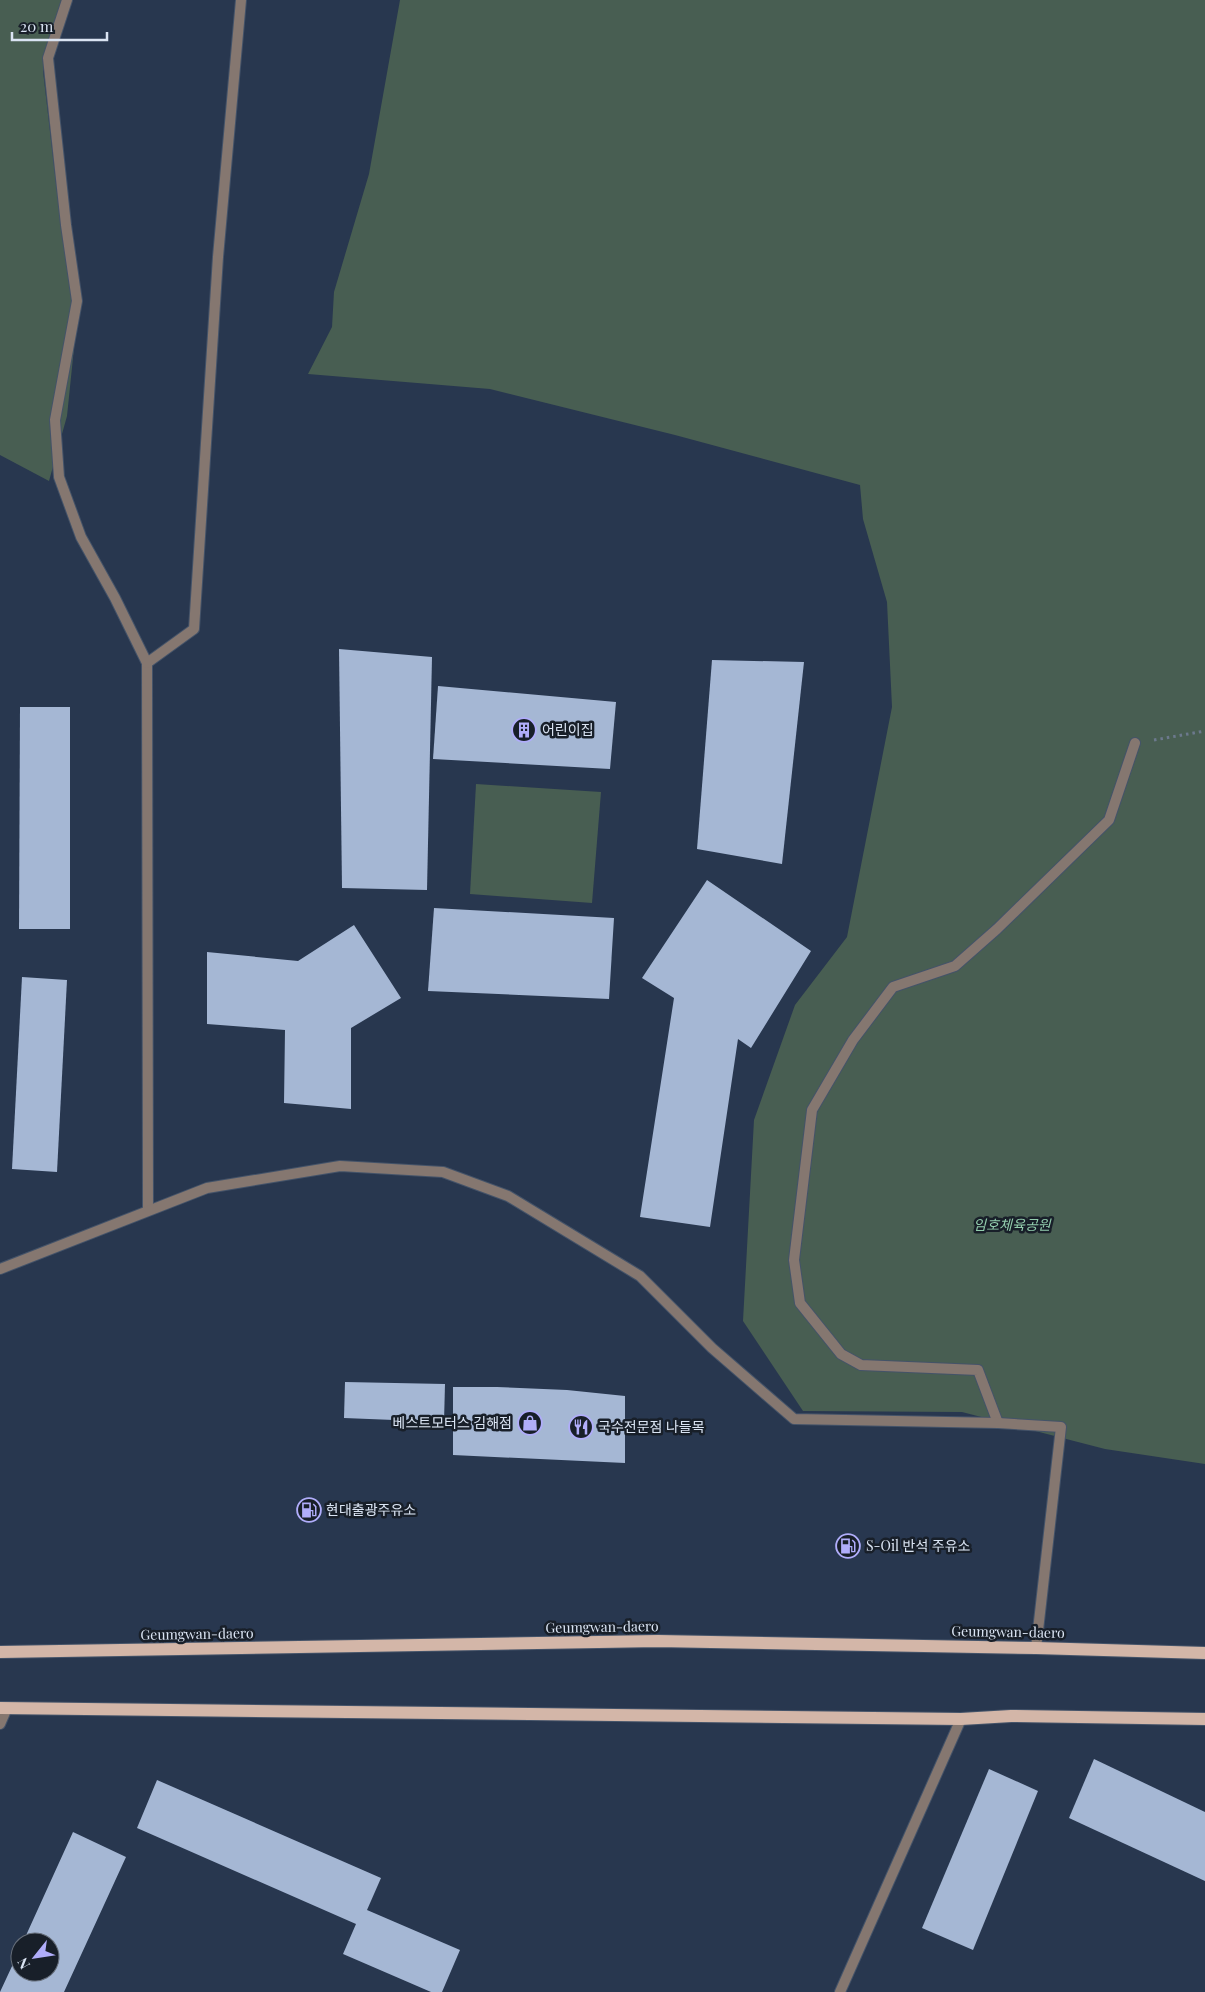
<svg xmlns="http://www.w3.org/2000/svg" width="1205" height="1992" font-family="'Playfair Display','Noto Sans KR',serif">
<rect width="100%" height="100%" fill="#28374f"/>
<g fill="#485e52">
<path d="M0 0H63L43 71 57 192 78 309 67 416 49 481 0 455Z"/>
<path d="M400 0H1205V1464L1105 1449 962 1412 803 1411 743 1321 754 1120 795 1005 847 937 892 707 887 602 863 519 860 485 675 435 490 389 308 374 332 327 334 292 369 174Z"/>
<path d="M476 784 601 792 592 903 470 894Z"/>
</g>
<g fill="#a5b7d4">
<path d="M339 649 432 657 427 890 342 888Z"/>
<path d="M712 660 804 662 782 864 697 849Z"/>
<path d="M438 686 616 702 610 769 433 759Z"/>
<path d="M20 707H70V929H19Z"/>
<path d="M707 880 811 951 751 1048 738 1039 710 1227 640 1217 674 998 642 978Z"/>
<path d="M434 908 614 918 609 999 428 991Z"/>
<path d="M354 925 401 998 351 1028V1109L284 1103 285 1030 207 1024V952L298 961Z"/>
<path d="M22 977 67 980 57 1172 12 1169Z"/>
<path d="M345 1382 445 1384 444 1422 344 1418Z"/>
<path d="M453 1387H497L567 1390 625 1396V1463L453 1455Z"/>
<path d="M1094 1759 1205 1812V1881L1069 1818Z"/>
<path d="M989 1769 1038 1791 973 1950 922 1928Z"/>
<path d="M157 1780 381 1878 367 1910 460 1950 442 1992H431L343 1954 356 1924 137 1828Z"/>
<path d="M73 1832 126 1857 64 1992H0L20 1949V1972H50V1942H23Z"/>
</g>
<g fill="none" stroke-linecap="round" stroke-linejoin="round">
<g stroke="#445369" stroke-width="12">
<g id="lane">
<path d="M67 0 48 58 66 225 77 301 55 420 59 477 81 537 115 598 147 663 148 1210"/>
<path d="M147 663 194 629 218 257 241 0"/>
<path d="M998 1423 978 1370 861 1365 841 1354 800 1303 794 1260 812 1110 853 1040 893 987 955 966 997 929 1109 820 1135 743"/>
</g>
</g>
<g stroke="#445369" stroke-width="12">
<g id="street">
<path d="M0 1269 207 1188 340 1166 443 1172 508 1196 640 1276 712 1348 794 1419 998 1423 1061 1427 1036 1648"/>
<path d="M0 1724 7 1708"/>
<path d="M840 1992 961 1719"/>
</g>
</g>
<g stroke="#445369" stroke-width="14">
<g id="primary">
<path d="M0 1652 658 1641 1036 1648 1205 1653"/>
<path d="M0 1708 961 1719 1011 1716 1205 1719"/>
</g>
</g>
<path stroke="#6c798d" stroke-width="3" stroke-dasharray="2.5 4" stroke-linecap="butt" d="M1154 740 1205 731"/>
<use href="#lane" stroke="#857770" stroke-width="10"/>
<use href="#street" stroke="#857770" stroke-width="10"/>
<use href="#primary" stroke="#d3b6a8" stroke-width="12"/>
</g>
<defs>
<g id="building-ring" transform="scale(1.25)"><circle r="9.5" fill="#181f29" stroke="#b0adfa" stroke-width="1.5"/><path d="M-4-6H4V6H1V3H-1V6H-4ZM-2.5-4.3h1.7v1.8h-1.7ZM.8-4.3h1.7v1.8H.8ZM-2.5-1h1.7V.8h-1.7ZM.8-1h1.7V.8H.8Z" fill="#b0adfa"/></g>
<g id="shop-ring" transform="scale(1.25)"><circle r="9.5" fill="#181f29" stroke="#b0adfa" stroke-width="1.5"/><path d="M-5-2.5h2.3a2.7 3.5 0 0 1 5.4 0H5L5.5 6h-11ZM-1.5-2.5h3a1.5 2.3 0 0 0-3 0Z" fill="#b0adfa"/></g>
<g id="restaurant-ring" transform="scale(1.25)"><circle r="9.5" fill="#181f29" stroke="#b0adfa" stroke-width="1.5"/><path d="M-5-6h1v4h1v-4h1v4h1v-4h1v5L-1.5 .5V6h-2V.5L-5-1ZM5-6V6H3V1.5H1.5Q1.5-4 5-6Z" fill="#b0adfa"/></g>
<g id="fuel-ring" transform="scale(1.25)"><circle r="9.5" fill="#181f29" stroke="#b0adfa" stroke-width="1.5"/><path d="M-5.5-6h7V0h2V4h1.3V-2.5L3-4.5l.8-.8L6-3V5H2.5V1h-1V6h-7ZM-4.2-4.7v3.2H.2V-4.7Z" fill="#b0adfa"/></g>
</defs>
<g fill-rule="evenodd">
<use href="#building-ring" x="524" y="730"/>
<use href="#shop-ring" x="530" y="1423"/>
<use href="#restaurant-ring" x="581" y="1427"/>
<use href="#fuel-ring" x="309" y="1510"/>
<use href="#fuel-ring" x="848" y="1546"/>
</g>
<g text-anchor="middle" stroke-width="5" stroke-linejoin="round" paint-order="stroke">
<g font-size="14" fill="#dae4f3" stroke="#181f29" text-anchor="start">
<text x="542" y="735">어린이집</text>
<text x="512" y="1428" text-anchor="end">베스트모터스 김해점</text>
<text x="598" y="1432">국수전문점 나들목</text>
<text x="326" y="1515">현대출광주유소</text>
<text x="866" y="1551">S-Oil 반석 주유소</text>
</g>
<g font-size="14" font-style="italic" fill="#93ceae" stroke="#181f29">
<text x="1012" y="1230">임호체육공원</text>
</g>
<g font-size="14" fill="#dae4f3" stroke="#181f29">
<text transform="translate(602 1627) rotate(-1)" y="5">Geumgwan-daero</text>
<text transform="translate(1008 1632) rotate(1)" y="5">Geumgwan-daero</text>
<text transform="translate(197 1634) rotate(-1)" y="5">Geumgwan-daero</text>
</g>
</g>
<g transform="translate(35 1957) rotate(240)"><circle r="24" fill="#181f29" stroke="#666e7a"/>
<path d="M0-4L9 19L0 12L-9 19Z" fill="#b0adfa"/>
<text y="-8" font-size="14" font-weight="bold" text-anchor="middle" fill="#dae4f3">N</text>
</g>
<path d="M12 32v8h95v-8" fill="none" stroke="#dae4f3" stroke-width="2.5"/>
<text x="20" y="32" font-size="15" fill="#dae4f3" stroke="#181f29" stroke-width="4" paint-order="stroke">20 m</text>
</svg>
